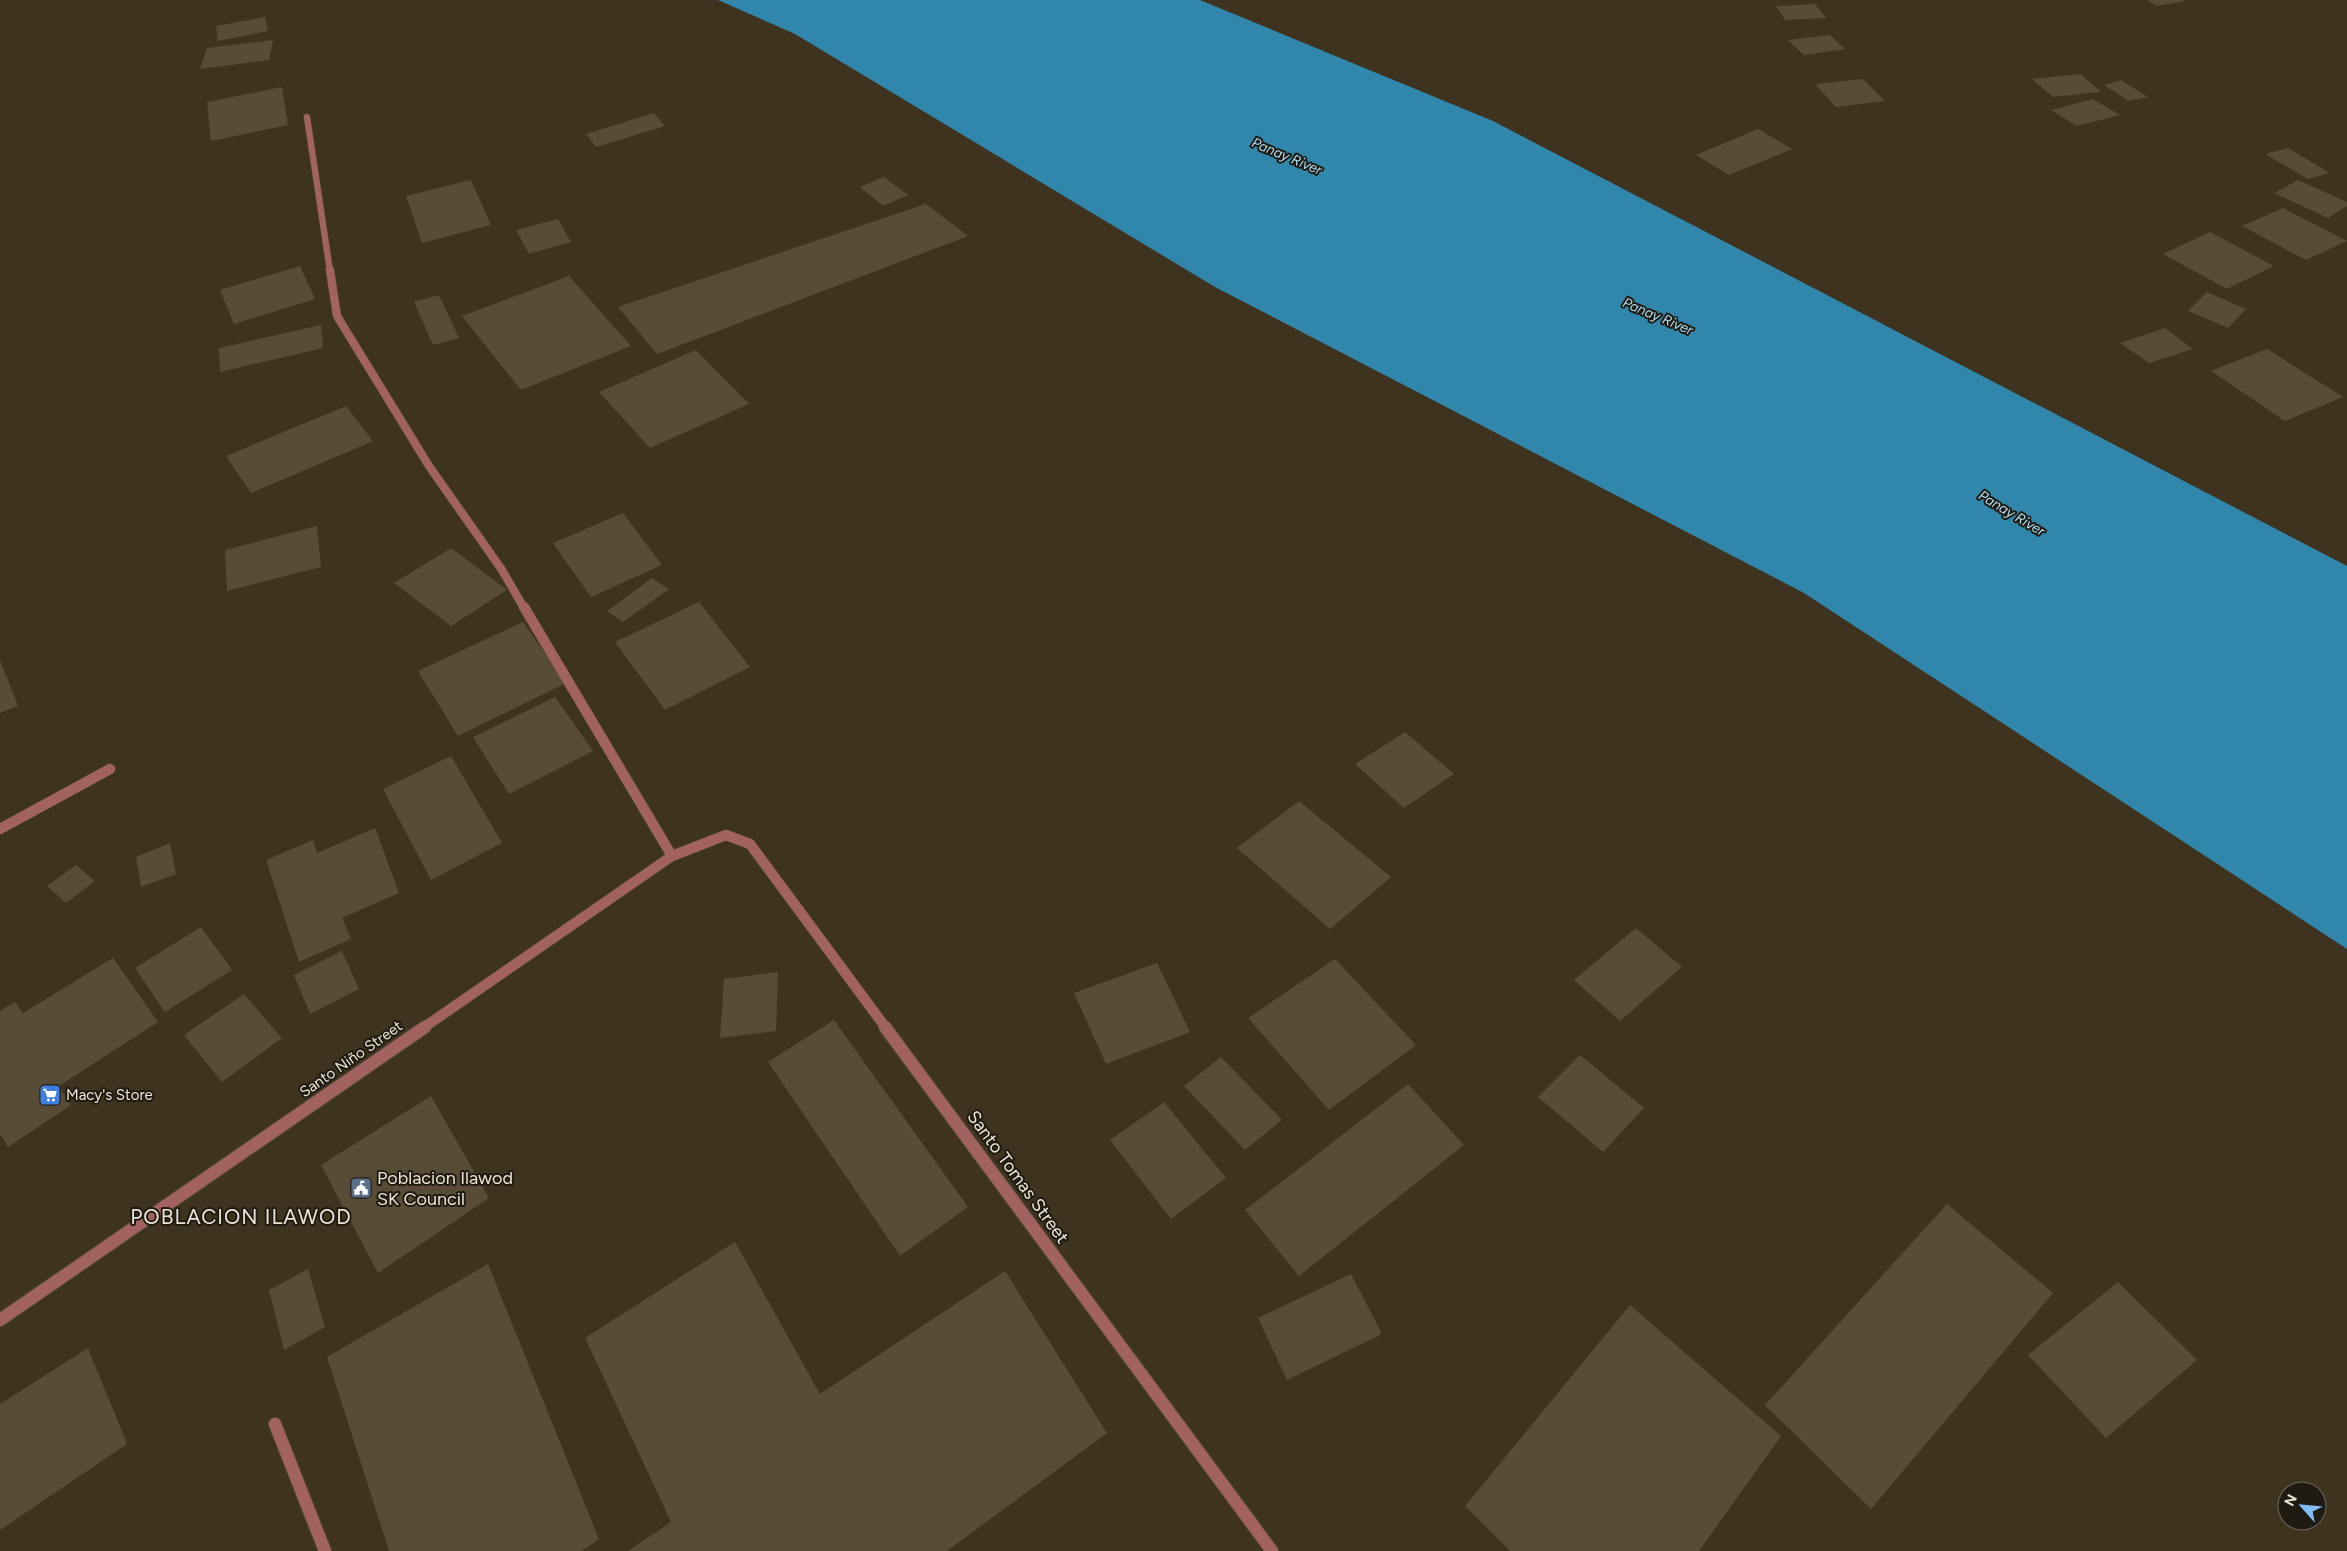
<svg xmlns="http://www.w3.org/2000/svg" width="2347" height="1551" font-family="Figtree,sans-serif">
<rect width="100%" height="100%" fill="#3e331e"/>
<path fill="#3087ab" d="M718 0H1200L1493 121 2347 566V949L1804 593 1215 287 795 34Z"/>
<g fill="#584c37">
<path d="M2147 0H2185V1L2157 6Z"/>
<path d="M1815 4 1826 18 1785 20 1776 6Z"/>
<path d="M265 17 268 31 218 41 216 26Z"/>
<path d="M1830 35 1845 49 1804 55 1788 40Z"/>
<path d="M273 40 269 60 200 69 207 48Z"/>
<path d="M2080 74 2101 92 2053 97 2032 79Z"/>
<path d="M1863 79 1885 101 1836 107 1815 84Z"/>
<path d="M2121 80 2148 97 2129 101 2104 85Z"/>
<path d="M282 87 288 125 211 141 207 102Z"/>
<path d="M2093 99 2120 115 2077 126 2051 110Z"/>
<path d="M654 113 665 126 596 147 586 134Z"/>
<path d="M1758 129 1792 149 1729 175 1696 155Z"/>
<path d="M2288 148 2330 173 2308 179 2265 154Z"/>
<path d="M884 177 908 195 883 206 860 187Z"/>
<path d="M471 180 491 225 422 243 406 196Z"/>
<path d="M2298 180 2347 202V206L2328 218 2274 193Z"/>
<path d="M926 204 968 236 657 354 618 307Z"/>
<path d="M2283 208 2347 241 2306 260 2242 226Z"/>
<path d="M558 219 571 242 529 254 516 230Z"/>
<path d="M2210 232 2274 266 2227 289 2163 254Z"/>
<path d="M300 266 315 299 234 324 220 290Z"/>
<path d="M569 276 631 346 521 390 462 316Z"/>
<path d="M2207 292 2246 309 2228 328 2188 311Z"/>
<path d="M439 295 459 338 433 345 414 302Z"/>
<path d="M321 325 323 348 220 372 219 348Z"/>
<path d="M2165 328 2193 349 2149 363 2120 343Z"/>
<path d="M2267 349 2343 397 2285 421 2211 371Z"/>
<path d="M696 350 749 404 650 448 599 392Z"/>
<path d="M346 406 373 441 251 493 226 456Z"/>
<path d="M623 513 662 565 591 597 553 543Z"/>
<path d="M317 526 321 567 227 591 225 550Z"/>
<path d="M451 548 507 590 451 626 394 583Z"/>
<path d="M652 578 669 589 623 622 607 611Z"/>
<path d="M699 602 750 667 665 710 615 642Z"/>
<path d="M523 622 566 683 458 736 418 671Z"/>
<path d="M0 660 18 706 0 713Z"/>
<path d="M555 697 593 751 509 794 473 737Z"/>
<path d="M1405 732 1454 774 1404 808 1355 764Z"/>
<path d="M451 756 502 843 431 880 383 789Z"/>
<path d="M1299 801 1391 877 1330 929 1237 848Z"/>
<path d="M375 828 399 893 342 918 351 939 299 962 266 860 313 840 317 853Z"/>
<path d="M170 843 176 874 141 887 136 857Z"/>
<path d="M76 865 95 881 66 903 47 886Z"/>
<path d="M201 927 232 970 165 1012 135 968Z"/>
<path d="M1636 928 1682 967 1620 1021 1574 980Z"/>
<path d="M342 951 359 989 310 1014 294 975Z"/>
<path d="M113 958 158 1022 59 1086 71 1105 8 1147 0 1134V1011L15 1002 23 1013Z"/>
<path d="M1335 959 1416 1045 1329 1110 1248 1018Z"/>
<path d="M1157 963 1190 1032 1106 1064 1074 993Z"/>
<path d="M778 972 776 1031 720 1038 724 979Z"/>
<path d="M244 994 282 1038 222 1082 184 1035Z"/>
<path d="M834 1020 968 1207 900 1256 768 1062Z"/>
<path d="M1580 1055 1644 1108 1603 1152 1538 1097Z"/>
<path d="M1221 1057 1282 1120 1245 1150 1184 1086Z"/>
<path d="M1408 1084 1464 1145 1299 1276 1245 1210Z"/>
<path d="M431 1096 489 1198 378 1273 321 1165Z"/>
<path d="M1164 1102 1226 1178 1171 1219 1110 1140Z"/>
<path d="M1947 1204 2053 1293 1871 1509 1765 1405Z"/>
<path d="M735 1242 820 1394 1005 1271 1107 1433 947 1551H628L671 1522 585 1338Z"/>
<path d="M488 1264 599 1539 582 1551H389L327 1357Z"/>
<path d="M308 1269 325 1327 284 1350 269 1290Z"/>
<path d="M1351 1274 1382 1334 1287 1380 1258 1318Z"/>
<path d="M2118 1282 2197 1360 2106 1438 2028 1355Z"/>
<path d="M1630 1305 1781 1436 1699 1551H1510L1465 1506Z"/>
<path d="M88 1348 127 1444 0 1530V1404Z"/>
</g>
<g fill="none" stroke-linecap="round" stroke-linejoin="round">
<g stroke="#5a4f3b" stroke-width="14">
<path id="lane" d="M275 1424 325 1551"/>
</g>
<g stroke="#5a4f3b" stroke-width="7">
<path id="street-far3" d="M307 117 330 271"/>
</g>
<g stroke="#5a4f3b" stroke-width="9">
<path id="street-far2" d="M330 270 337 316 429 466 502 570 524 608"/>
</g>
<g stroke="#5a4f3b" stroke-width="11">
<g id="street-far1">
<path d="M524 607 672 856"/>
<path d="M0 829 110 769"/>
<path d="M423 1028 672 856 726 835 750 844 886 1028"/>
</g>
</g>
<g stroke="#5a4f3b" stroke-width="14">
<g id="street">
<path d="M885 1027 1272 1551"/>
<path d="M0 1320 425 1027"/>
</g>
</g>
<use href="#lane" stroke="#a26360" stroke-width="12"/>
<use href="#street-far3" stroke="#a26360" stroke-width="6"/>
<use href="#street-far2" stroke="#a26360" stroke-width="8"/>
<use href="#street-far1" stroke="#a26360" stroke-width="10"/>
<use href="#street" stroke="#a26360" stroke-width="12"/>
</g>
<defs>
<g id="supermarket-square" transform="scale(1.125)"><rect x="-9" y="-9" width="18" height="18" rx="4" fill="#3f7fe0" stroke="#201b12"/><path d="M-6-5.5h2.5l.6 2H6L4.5 2H-2.5L-4.4-4H-6ZM-1.5 3.2a1.3 1.3 0 1 0 .1 0ZM3 3.2a1.3 1.3 0 1 0 .1 0Z" fill="#fff"/></g>
<g id="civic-square" transform="scale(1.125)"><rect x="-9" y="-9" width="18" height="18" rx="4" fill="#5c6f8a" stroke="#201b12"/><path d="M-.6-6.5H3V-4.5H.6V-3L4-1V1h2V6H-6V1h2V-1L-.6-3ZM-1.2 2.5V6h2.4V2.5Z" fill="#fff"/></g>
</defs>
<g fill-rule="evenodd">
<use href="#supermarket-square" x="50" y="1095"/>
<use href="#civic-square" x="361" y="1188"/>
</g>
<g text-anchor="middle" stroke-width="4" stroke-linejoin="round" paint-order="stroke">
<g font-size="14" font-style="italic" fill="#aedff8" stroke="#201b12">
<text transform="translate(1287 156) rotate(23)" y="5">Panay River</text>
<text transform="translate(1658 316) rotate(23)" y="5">Panay River</text>
<text transform="translate(2012 513) rotate(31)" y="5">Panay River</text>
</g>
<g font-size="15" fill="#eae3d6" stroke="#201b12">
<text transform="translate(351 1059) rotate(-35)" y="5">Santo Niño Street</text>
</g>
<g font-size="15" fill="#eae3d6" stroke="#201b12" text-anchor="start">
<text x="66" y="1100">Macy's Store</text>
</g>
<g font-size="18" fill="#eae3d6" stroke="#201b12">
<text transform="translate(1018 1177) rotate(54)" y="6">Santo Tomas Street</text>
</g>
<g font-size="18" fill="#eae3d6" stroke="#201b12" text-anchor="start">
<text x="377" y="1184">Poblacion Ilawod<tspan x="377" dy="21">SK Council</tspan></text>
</g>
<g font-size="21" letter-spacing="1" fill="#eae3d6" stroke="#201b12">
<text x="241" y="1224">POBLACION ILAWOD</text>
</g>
</g>
<g transform="translate(2302 1506) rotate(297)"><circle r="24" fill="#201b12" stroke="#716b60"/>
<path d="M0-4L9 19L0 12L-9 19Z" fill="#82bcfa"/>
<text y="-8" font-size="14" font-weight="bold" text-anchor="middle" fill="#eae3d6">N</text>
</g>
</svg>
